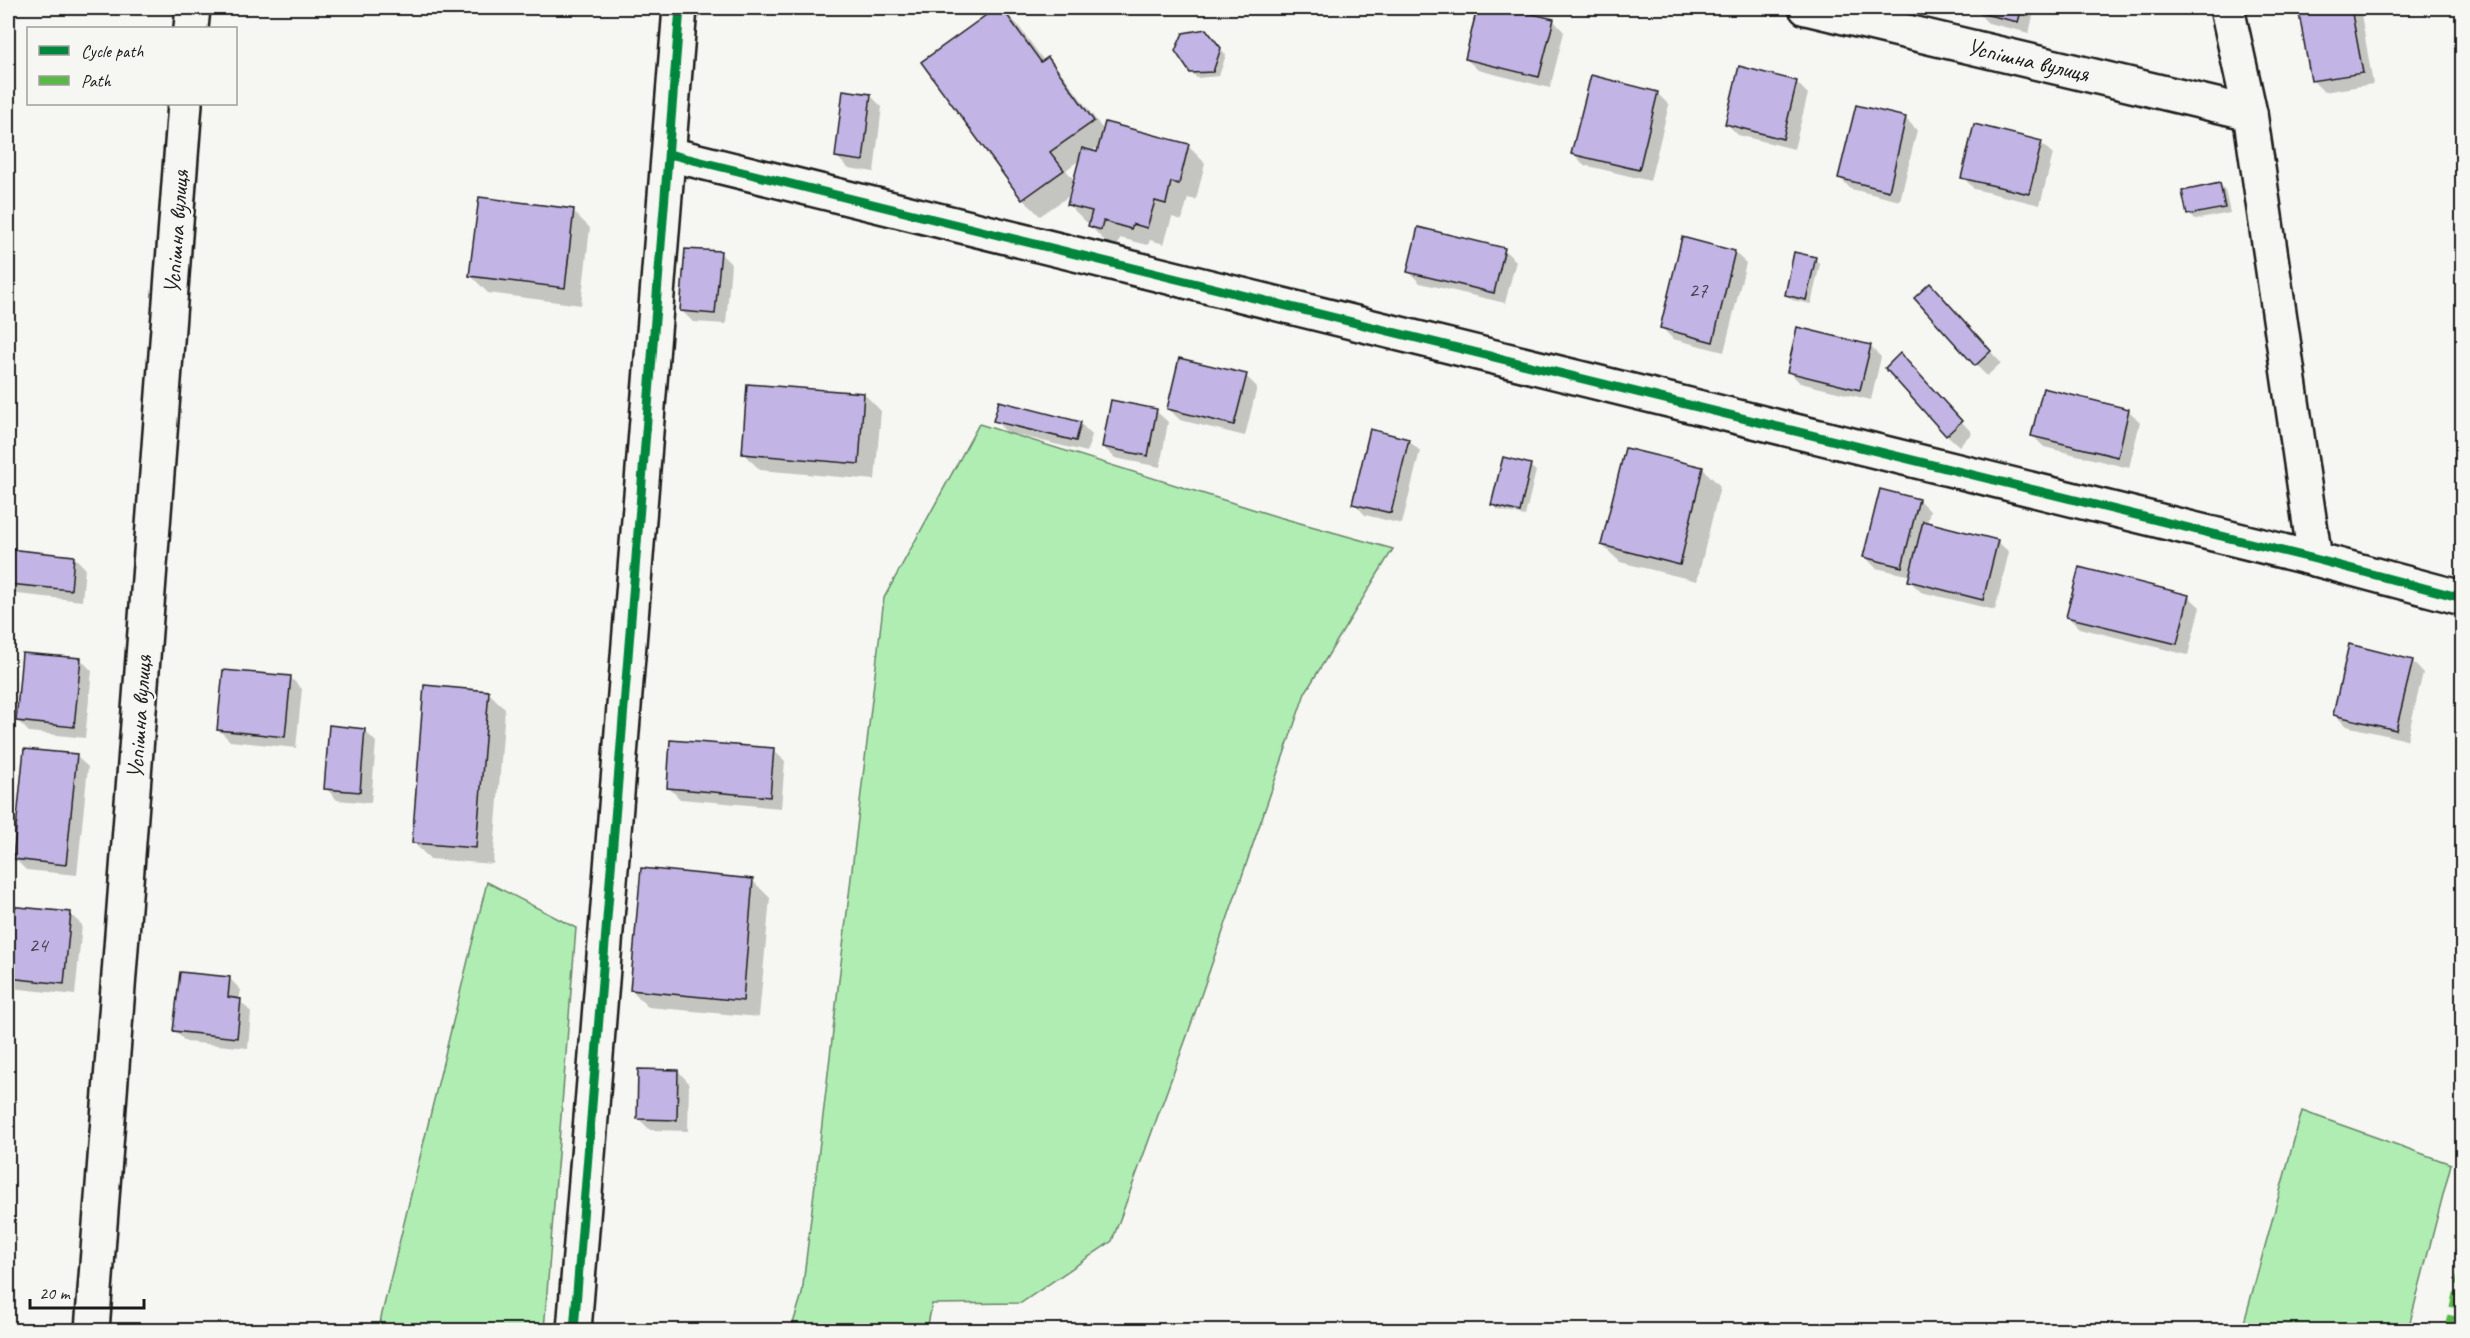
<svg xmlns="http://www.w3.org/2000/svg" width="2470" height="1338" font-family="Caveat,sans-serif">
<rect width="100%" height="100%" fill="#f6f6f2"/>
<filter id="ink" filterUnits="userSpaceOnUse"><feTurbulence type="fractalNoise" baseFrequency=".0167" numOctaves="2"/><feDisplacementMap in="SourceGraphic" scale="12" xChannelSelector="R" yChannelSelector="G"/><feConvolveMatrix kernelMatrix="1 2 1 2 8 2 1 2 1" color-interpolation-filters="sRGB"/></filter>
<g filter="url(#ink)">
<g fill="#b0edb3" stroke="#668468" stroke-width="1.5">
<path d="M979 424 1275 516 1393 549 1305 693 1187 1036 1112 1241 1021 1303 932 1304 927 1330H791L802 1294 884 598Z"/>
<path d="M487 882 576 928 544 1330H378Z"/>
<path d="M2302 1111 2451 1164 2408 1330H2242Z"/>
</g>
<g fill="#0003" fill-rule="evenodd">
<path d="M999 8 1017 24 1044 61 1047 59 1064 76 1104 131 1188 146 1205 163 1196 200 1188 198 1182 220 1172 217 1164 244 1150 240 1148 245 1120 238 1118 246 1107 243 1090 226V223L1086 222 1069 205 1072 194 1040 216 1023 199 924 63ZM1101 145 1099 154 1091 152ZM1081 159 1075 181 1066 170Z"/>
<path d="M1479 8H1502L1553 20 1564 32 1550 88 1478 70 1466 59Z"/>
<path d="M1978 8H2035L2029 33 1988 23 1977 12Z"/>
<path d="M2299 8H2360L2373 84 2324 92 2313 81Z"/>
<path d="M1211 37 1226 55 1219 76 1197 78 1191 72Z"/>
<path d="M1796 82 1808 94 1794 149 1738 135 1727 124Z"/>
<path d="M1657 93 1669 105 1650 181 1584 165 1573 153Z"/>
<path d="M870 95 882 107 874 172 848 168 837 157Z"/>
<path d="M1906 119 1917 130 1900 201 1851 189 1840 178Z"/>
<path d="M2041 143 2053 154 2040 205 1974 189 1963 177Z"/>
<path d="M2220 185 2225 190 2230 213 2194 220 2189 214Z"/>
<path d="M573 211 590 228 581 305 488 293 471 276Z"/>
<path d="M1504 250 1516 261 1505 303 1420 283 1408 271Z"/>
<path d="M1734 252 1746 263 1724 352 1673 339 1662 328Z"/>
<path d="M720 253 731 264 726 324 693 322 682 311Z"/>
<path d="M1815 259 1820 264 1811 304 1792 300 1786 294Z"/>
<path d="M1941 296 2001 363 1987 376 1976 365Z"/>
<path d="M1870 346 1881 357 1871 400 1800 383 1789 371Z"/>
<path d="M1912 367 1972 433 1959 446 1947 435Z"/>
<path d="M1246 376 1257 387 1245 436 1180 420 1169 409Z"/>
<path d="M864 394 881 411 875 480 760 470 743 453Z"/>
<path d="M2128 410 2140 422 2129 468 2044 447 2032 435Z"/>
<path d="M1156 411 1168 422 1160 467 1115 458 1103 447Z"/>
<path d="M995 420 1080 423 1092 435 1087 452 1006 432Z"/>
<path d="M1408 440 1420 451 1402 524 1365 515 1354 503Z"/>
<path d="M1530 466 1536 471 1525 516 1498 510 1493 505Z"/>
<path d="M1703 469 1720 486 1697 581 1620 562 1602 545Z"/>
<path d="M1919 500 1930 511 1927 523 1997 541 2009 552 1995 610 1921 592 1910 581 1911 576 1876 568 1865 557Z"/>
<path d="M8 550 74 557 85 568 82 601 8 593Z"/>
<path d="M2188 596 2200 607 2188 655 2079 628 2068 617Z"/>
<path d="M81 660 92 671 85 738 29 732 17 720Z"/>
<path d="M2412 661 2423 673 2407 740 2346 726 2334 714Z"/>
<path d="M291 678 302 689 296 748 230 741 219 730Z"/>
<path d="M488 692 505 709 493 864 430 859 413 842Z"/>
<path d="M364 730 376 742 371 803 337 800 326 788Z"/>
<path d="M773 750 785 761 781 808 680 799 668 787Z"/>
<path d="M76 756 88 767 77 875 26 870 14 858Z"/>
<path d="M753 881 770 898 759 1017 648 1007 631 990Z"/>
<path d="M8 907 70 914 82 925 75 995 11 988 8 985Z"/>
<path d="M229 978 241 990 239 1000 251 1012 248 1048 186 1042 175 1031Z"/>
<path d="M678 1071 689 1083 688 1131 650 1130 638 1118Z"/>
<path d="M8 1110 13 1116 8 1178Z"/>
</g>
<g fill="#c2b4e5" stroke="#1c1c1c" stroke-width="1.5">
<path d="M996 8H1002L1041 62 1048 57 1094 121 1050 152 1064 170 1022 200 921 62Z"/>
<path d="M1477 8H1508L1554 19 1539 77 1465 59Z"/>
<path d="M1976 8H2022L2018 22 1975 12Z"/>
<path d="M2298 8H2351L2363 73 2311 81Z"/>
<path d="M1206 29 1221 48 1213 72 1190 73 1175 51 1183 33Z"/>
<path d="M1739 66 1797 81 1783 139 1725 124Z"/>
<path d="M1591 75 1658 92 1639 170 1571 154Z"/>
<path d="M843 90 871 94 863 161 835 157Z"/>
<path d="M1856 105 1906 117 1889 191 1838 178Z"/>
<path d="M1105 122 1189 144 1179 184 1171 182 1166 204 1155 201 1147 228 1133 224 1131 229 1103 221 1101 230 1088 226 1092 211 1067 205 1082 148 1097 152Z"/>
<path d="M1974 124 2042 141 2029 194 1961 178Z"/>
<path d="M2220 183 2225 208 2187 215 2182 191Z"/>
<path d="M479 197 574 209 565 288 469 276Z"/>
<path d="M1418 227 1505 248 1494 293 1407 272Z"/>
<path d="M1682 237 1735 251 1713 342 1660 328Z"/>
<path d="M685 249 721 251 715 314 680 311Z"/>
<path d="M1794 252 1816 257 1806 300 1785 295Z"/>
<path d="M1930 283 1991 351 1975 366 1914 298Z"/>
<path d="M1797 327 1871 345 1860 390 1787 372Z"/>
<path d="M1900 353 1962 421 1946 436 1885 368Z"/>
<path d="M1179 358 1247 374 1234 425 1167 409Z"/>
<path d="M747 384 864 393 859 464 742 454Z"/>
<path d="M2043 388 2129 409 2118 457 2031 436Z"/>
<path d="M1111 400 1157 409 1148 456 1102 447Z"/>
<path d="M999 401 1081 422 1076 441 993 421Z"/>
<path d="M1370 429 1409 439 1391 513 1352 504Z"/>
<path d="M1625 448 1703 467 1680 565 1601 545Z"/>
<path d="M1503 457 1531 464 1520 512 1491 505Z"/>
<path d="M1880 489 1919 499 1902 567 1863 557Z"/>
<path d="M1923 521 1998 540 1983 600 1908 581Z"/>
<path d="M8 549 74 556 71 590 8 584Z"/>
<path d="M2079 567 2189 595 2177 644 2066 617Z"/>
<path d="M2349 644 2413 660 2396 730 2333 715Z"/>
<path d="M22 653 81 658 74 727 16 721Z"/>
<path d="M223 670 291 676 285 737 217 730Z"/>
<path d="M424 685 489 691 476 848 412 843Z"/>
<path d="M329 725 365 729 360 792 324 789Z"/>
<path d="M670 740 774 748 770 797 667 788Z"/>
<path d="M24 749 77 754 66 865 13 859Z"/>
<path d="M641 868 753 879 743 1001 630 990Z"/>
<path d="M8 906 71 912 64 984 8 978Z"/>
<path d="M180 972 230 977 228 997 241 999 237 1038 173 1031Z"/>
<path d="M638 1069 678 1070 677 1120 637 1119Z"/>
</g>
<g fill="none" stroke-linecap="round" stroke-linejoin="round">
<g stroke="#1c1c1c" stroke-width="38">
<g id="minor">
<path d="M1806 8 2250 113"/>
<path d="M2227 8 2250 113 2315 559"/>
<path d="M191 28 193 8"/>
<path d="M669 154 2315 559 2462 598"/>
<path d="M92 1330 185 104"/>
<path d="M574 1330 680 8"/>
</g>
</g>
<use href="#minor" stroke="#f6f6f2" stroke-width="33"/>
<path stroke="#58b947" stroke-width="8" stroke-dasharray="15 8" stroke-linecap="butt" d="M2448 1330 2462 1271"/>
<g stroke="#f6f6f2" stroke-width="13">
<g id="cycleway">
<path d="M669 154 2315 559 2462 598"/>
<path d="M574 1330 680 8"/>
</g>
</g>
<use href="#cycleway" stroke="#00873e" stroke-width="9"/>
</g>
</g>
<g text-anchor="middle" stroke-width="4.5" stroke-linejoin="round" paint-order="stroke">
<g font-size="21" fill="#46424e">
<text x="1698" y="297">27</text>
<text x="38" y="952">24</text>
</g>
<g font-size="24" fill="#1c1c1c" stroke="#f6f6f2">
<text transform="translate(2028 60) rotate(13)" y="8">Успішна вулиця</text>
<text transform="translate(176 232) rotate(-86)" y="8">Успішна вулиця</text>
<text transform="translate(139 717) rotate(-86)" y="8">Успішна вулиця</text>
</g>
</g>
<rect width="2470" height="1338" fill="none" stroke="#f6f6f2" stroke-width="30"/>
<rect x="15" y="15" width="2440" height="1308" fill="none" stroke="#1c1c1c" stroke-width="2" filter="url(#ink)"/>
<rect x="27" y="27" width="210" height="78" fill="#f6f6f2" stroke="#9f9f9c" stroke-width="1.5"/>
<rect x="39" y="46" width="30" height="9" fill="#00873e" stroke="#9f9f9c" stroke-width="1.5"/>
<text x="81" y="57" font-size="18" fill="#1c1c1c">Cycle path</text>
<rect x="39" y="76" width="30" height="9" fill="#58b947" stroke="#9f9f9c" stroke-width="1.5"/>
<text x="81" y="87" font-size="18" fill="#1c1c1c">Path</text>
<path d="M30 1299v9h114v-9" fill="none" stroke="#1c1c1c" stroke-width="3"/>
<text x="39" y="1299" font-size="18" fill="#1c1c1c" stroke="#f6f6f2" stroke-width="4.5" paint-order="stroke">20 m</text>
</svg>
